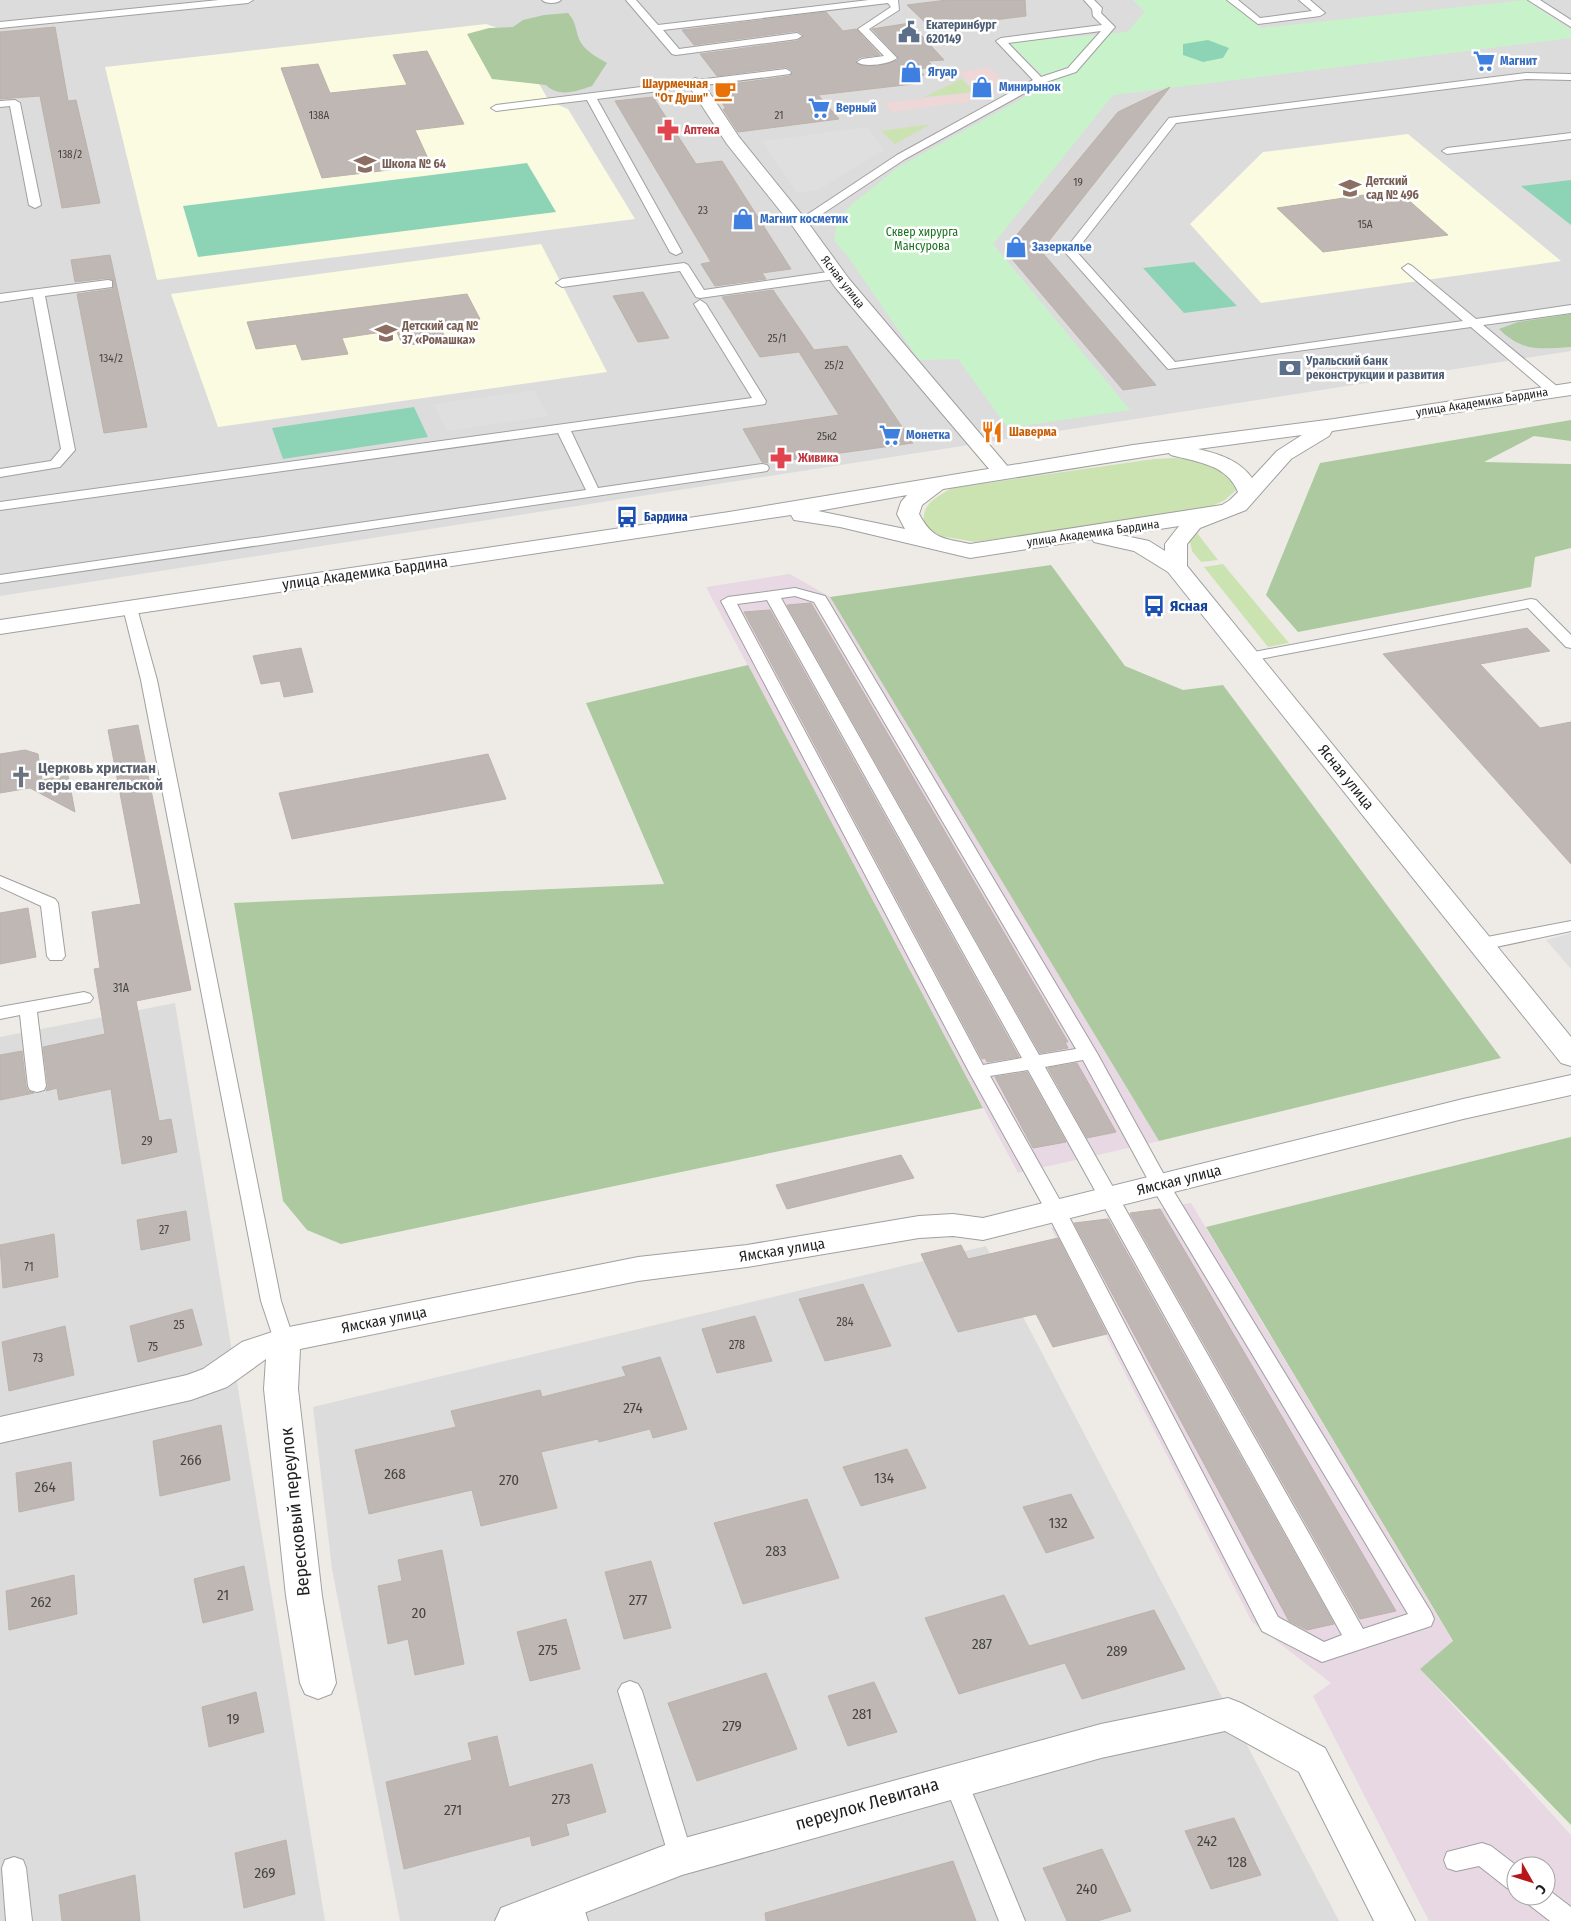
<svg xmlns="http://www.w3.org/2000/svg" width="1571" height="1921" font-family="'Fira Sans Condensed',sans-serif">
<rect width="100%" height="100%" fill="#eeebe6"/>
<g fill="#dcdcdc">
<path d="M0 0H1571V351L0 596Z"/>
<path d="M175 1003 325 1921H0V1037Z"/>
<path d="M986 1246 1339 1921H400L332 1569 313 1407Z"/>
</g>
<path fill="#edd7d7" d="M990 67 1003 81 967 102 892 112 884 103 974 92 959 72Z"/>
<g fill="#e7d8e4" fill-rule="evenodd">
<path d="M790 574 830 597 1159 1141 1018 1173 706 587Z"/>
<path d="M1191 1203 1453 1642 1420 1669 1571 1835V1921H1429L1313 1696 1331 1683 1252 1622 1051 1228ZM1516 1866H1546V1896H1516Z"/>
</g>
<g fill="#fbfbe2">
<path d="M486 24 509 32 549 101 568 109 635 219 157 280 105 67Z"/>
<path d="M1408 134 1561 261 1261 303 1190 224 1263 152Z"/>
<path d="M541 244 607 372 218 427 171 294Z"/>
</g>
<g fill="#cbe3b1">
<path d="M962 79 974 92 924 97Z"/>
<path d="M931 124 895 144 881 131Z"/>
<path d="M1176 458C1201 461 1228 463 1236 490L1225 500 1206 509 976 542 940 536 925 527C919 505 935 498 952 488L1154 459Z"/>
<path d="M1197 533 1218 560 1201 562 1192 551 1190 542Z"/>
<path d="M1223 564 1289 643 1268 647 1204 567Z"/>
</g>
<g fill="#acc99f">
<path d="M568 13C576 22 575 28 579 39 584 51 597 57 607 63L592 86C577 91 559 98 546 85L492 79 467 34 489 28 513 27 523 20 544 15Z"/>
<path d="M1571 314V347C1540 349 1522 352 1499 329L1518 322Z"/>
<path d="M1571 420V441L1534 436 1484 462 1571 464V548L1535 557 1531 587 1298 632 1266 595 1320 463Z"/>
<path d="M1051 565 1125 666 1183 690 1223 685 1501 1058 1159 1141 830 597Z"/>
<path d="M748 665 983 1108 341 1244 307 1230 283 1201 234 903 664 884 586 703Z"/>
<path d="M1571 1137V1825L1420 1669 1453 1641 1206 1227Z"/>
</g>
<path fill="#c8f3ca" d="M1133 0H1226L1261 28 1526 0 1571 30V38L1113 95 993 244 1130 410 1008 428 958 359 919 360 847 255 834 240 837 221 851 205 897 168 1050 83 1009 43 1127 32 1145 12Z"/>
<g fill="#8dd4b7">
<path d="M1208 40 1229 48 1223 58 1203 62 1183 55V44Z"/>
<path d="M527 163 556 212 198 257 183 206Z"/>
<path d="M1571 180V225L1521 186Z"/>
<path d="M1194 262 1237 306 1184 313 1143 268Z"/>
<path d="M414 407 428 437 283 459 272 428Z"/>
</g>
<g fill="#dfdfdf">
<path d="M868 127 884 150 818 190 797 193 762 141Z"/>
<path d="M534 390 548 416 447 431 434 404Z"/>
<path d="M1571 933V969L1546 940Z"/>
</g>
<g fill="#beb7b3" stroke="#beb2aa">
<path d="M947 0H1025L1026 16 931 28 907 5Z"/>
<path d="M826 12 843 31 856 29 880 55 861 57 855 61 860 65 877 66 898 60V57L872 29 910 23 944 60 928 61 934 67 918 69 924 75 906 77 913 84 818 95 839 119 738 132 723 109H726L714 90 720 89 717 86 790 76 793 71 786 67 717 76 700 54 797 41 804 35 797 31 694 45 682 30Z"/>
<path d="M55 27 68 101 76 100 100 203 62 208 40 96 0 99V32Z"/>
<path d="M427 51 464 124 415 130 431 165 322 178 281 68 318 64 330 93 407 85 393 55Z"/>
<path d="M1170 87 1041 251 1156 385 1123 390 1012 259 1010 243 1118 112Z"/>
<path d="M653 97 696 164 722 161 791 269 762 273 766 279 715 286 701 264 711 262 615 101Z"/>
<path d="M1397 190 1448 235 1323 252 1277 208Z"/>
<path d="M110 255 147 427 104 433 77 294 112 289 114 281 108 278 75 282 71 260Z"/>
<path d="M773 290 814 350 847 346 913 443 768 463 762 462 743 429 839 415 799 352 760 357 722 297Z"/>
<path d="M643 292 669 338 638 342 613 296Z"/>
<path d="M467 294 480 319 439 325 446 339 403 346 396 330 342 338 348 354 302 360 296 344 256 349 247 322Z"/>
<path d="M811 603 1068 1042H1065L1068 1048 1040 1053 787 605Z"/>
<path d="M770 610 1019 1057 987 1062 985 1058 982 1059 744 612Z"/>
<path d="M1527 628 1550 651 1480 664 1540 728 1571 722V864L1383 654Z"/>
<path d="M301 648 313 692 284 697 280 681 261 684 253 656Z"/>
<path d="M138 725 191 990 136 1001 159 1121 171 1119 177 1152 122 1164 111 1089 59 1100 57 1088 46 1091 48 1086 43 1047 105 1034 94 969 100 968 92 912 141 904 108 730Z"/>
<path d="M25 750 38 754 42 780 68 775 75 812 30 788 0 793V754Z"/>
<path d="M488 754 506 799 292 839 279 793Z"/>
<path d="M28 908 36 957 0 964V913Z"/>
<path d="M22 1051 26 1086 28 1091 34 1093 0 1100V1055Z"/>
<path d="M1077 1063 1116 1132 1087 1138 1048 1068Z"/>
<path d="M1027 1072 1066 1142 1033 1148 995 1077Z"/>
<path d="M901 1155 914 1178 787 1209 776 1185Z"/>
<path d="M1160 1209 1396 1611 1360 1619 1130 1213Z"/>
<path d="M186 1211 190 1240 141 1250 137 1220Z"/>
<path d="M1108 1219 1334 1624 1307 1630 1289 1621 1074 1223Z"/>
<path d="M54 1234 58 1277 3 1288 0 1245Z"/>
<path d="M1058 1238 1107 1334 1053 1347 1036 1314 958 1332 921 1254 961 1245 968 1259Z"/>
<path d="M863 1284 891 1346 825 1361 799 1299Z"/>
<path d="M192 1309 202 1345 138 1362 130 1326Z"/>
<path d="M755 1316 772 1361 717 1373 702 1329Z"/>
<path d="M65 1326 74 1375 9 1391 2 1342Z"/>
<path d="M660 1357 687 1429 653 1438 650 1429 599 1442 598 1439 541 1452 557 1508 481 1526 472 1490 369 1514 355 1450 456 1427 451 1411 540 1390 542 1397 626 1376 622 1367Z"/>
<path d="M221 1425 230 1480 160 1496 153 1441Z"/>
<path d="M907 1449 926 1488 861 1506 843 1467Z"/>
<path d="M71 1462 74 1500 19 1512 16 1473Z"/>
<path d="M1071 1494 1094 1538 1046 1553 1023 1507Z"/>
<path d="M807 1499 839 1578 743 1604 714 1523Z"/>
<path d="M442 1550 464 1664 415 1675 408 1639 388 1644 378 1586 402 1581 398 1560Z"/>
<path d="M651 1561 671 1628 624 1639 605 1572Z"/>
<path d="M244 1566 253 1610 203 1623 194 1579Z"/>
<path d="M74 1575 77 1614 9 1630 6 1591Z"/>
<path d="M1004 1595 1029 1646 1154 1610 1185 1669 1082 1699 1065 1663 959 1694 925 1618Z"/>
<path d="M566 1619 580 1669 530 1681 517 1632Z"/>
<path d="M766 1673 797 1749 697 1781 668 1703Z"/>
<path d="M874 1682 897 1732 848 1746 828 1696Z"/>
<path d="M256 1692 264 1732 209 1747 202 1707Z"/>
<path d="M497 1736 509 1787 592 1764 606 1812 566 1824 569 1835 532 1846 530 1836 404 1869 386 1782 472 1760 468 1743Z"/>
<path d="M1234 1818 1261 1875 1211 1889 1185 1831Z"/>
<path d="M286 1840 295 1894 244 1908 235 1853Z"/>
<path d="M1102 1849 1131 1911 1097 1921H1067L1043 1868Z"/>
<path d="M953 1861 976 1921H766L765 1913Z"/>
<path d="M135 1875 140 1921H62L59 1895Z"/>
</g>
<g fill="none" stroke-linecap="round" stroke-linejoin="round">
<g stroke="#a0a0a0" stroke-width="2">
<g id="service">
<path d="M219 0H253L248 3 0 28V22Z"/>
<path d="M542 0H561C557 4 546 4 542 0Z"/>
<path d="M626 0H636L658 25 869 0H898L899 10 869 29 897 58C890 64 864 68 857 62L862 59 884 56 858 29 891 7 888 3 663 30 679 49 797 33 802 36 797 39 676 55 672 54Z"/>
<path d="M1084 0H1094L1102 8 1101 13 1115 27 1076 72 1043 83 905 159 804 226H796V222L897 155 1033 80 996 41 1001 38 1102 25 1093 16 1092 9ZM1101 31 1068 68 1041 77 1008 43Z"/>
<path d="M1227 0H1238L1260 18 1312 11 1299 0H1310L1325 13 1320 16 1258 24Z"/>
<path d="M1528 0H1540L1571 20V27Z"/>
<path d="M786 69 791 72 790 74 597 99 682 252 676 255 670 252 587 100 496 111 491 108 496 105Z"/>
<path d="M1526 73 1571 74V80L1526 79 1176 123 1076 251 1175 362 1463 321 1404 270 1402 268 1408 264 1412 266 1476 319 1571 305V313L1483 325 1559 388 1560 391 1559 394H1549L1471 327 1168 369 1064 251 1169 118Z"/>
<path d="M15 100 20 103 41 205 35 208 29 205 10 106 0 107V101Z"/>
<path d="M1571 133V139L1447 154 1442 151 1447 148Z"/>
<path d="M684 263 688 265 704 290 835 271 841 275 835 279 700 298 696 297 680 271 562 287 556 283 562 279Z"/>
<path d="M108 280 112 281V287L45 296 75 450 60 467 0 477V469L51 461 61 449 33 297 0 302V294Z"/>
<path d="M700 300 706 304 766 401 765 404 571 431 598 488 762 464 767 465 769 468 767 471 0 583V575L586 490 558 433 0 510V502L752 398 694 304Z"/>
<path d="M795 588 825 596 827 599 1097 1053 1168 1182 1431 1612 1434 1619 1431 1626 1322 1662 1262 1631 1046 1211 969 1072 721 601 728 597ZM795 596 814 602 1076 1049 1039 1055 781 598ZM767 600 1022 1058 983 1065 737 604ZM1083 1060 1153 1189 1408 1614 1363 1629 1045 1067ZM1028 1070 1342 1635 1324 1642 1278 1617 1066 1211 990 1076Z"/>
<path d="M1531 599 1536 600 1571 635V648L1566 647 1528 608 1249 661 1242 657 1249 653Z"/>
<path d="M130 604 137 608 157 680 281 1301 294 1340 291 1346 284 1348 277 1346 274 1340 261 1301 141 680 123 608Z"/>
<path d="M0 876 55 899 58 903 65 956 62 960H50L47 956 41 906 0 887Z"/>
<path d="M1571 921V931L1482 950 1476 948 1473 944 1476 940 1482 938Z"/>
<path d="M84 992 90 994 93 998 90 1002 37 1012 46 1086 44 1090 37 1092 30 1090 28 1086 20 1015 0 1019V1007Z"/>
<path d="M630 1681 638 1684 642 1691 693 1857 690 1865 681 1868 672 1865 669 1857 618 1691 622 1684Z"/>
<path d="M955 1769 964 1772 967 1780 1025 1921H999L943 1780 946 1772Z"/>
<path d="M1482 1843 1491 1846 1517 1866 1516 1892 1507 1888 1479 1866 1456 1871 1447 1868 1444 1860 1447 1852Z"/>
<path d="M14 1857 23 1860 26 1868 32 1921H6L2 1868 5 1860Z"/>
<path d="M570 1888 579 1892 588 1921H562L557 1900 561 1892Z"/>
<path d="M1546 1888 1571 1907V1921H1550L1528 1904 1524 1896H1546Z"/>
</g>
</g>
<g stroke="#a0a0a0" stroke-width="2">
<g id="minor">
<path d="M695 78 701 80 739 137 806 220 849 279 1009 468 1013 472 1009 476 1002 478 995 476 835 287 794 228 727 144 687 83Z"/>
<path d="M1571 1075V1095L1463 1119 983 1240 953 1236 919 1238 747 1267 638 1281 300 1349 298 1389 322 1596 336 1683 331 1694 318 1699 305 1694 300 1683 286 1596 264 1389 266 1359 227 1387 191 1400 0 1443V1417L187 1375 203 1369 242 1342 284 1328 638 1257 747 1245 919 1216 953 1214 983 1218 1463 1099Z"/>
<path d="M1228 1698 1241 1703 1325 1748 1415 1921H1374L1299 1772 1225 1731 1101 1758 682 1875 563 1921H495L501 1908 681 1839 1101 1724Z"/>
</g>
</g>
<g stroke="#a0a0a0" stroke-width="2">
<path id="tertiary" d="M1571 383V395L1332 431 1329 436 1291 459 1246 510 1200 528 1187 544V566L1571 1037V1066L1561 1063 1168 572 1134 551 1094 542 1092 539 970 558 840 527 794 520 791 515 0 634V620L729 512 1133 445 1334 419ZM1302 435 1277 451 1252 478C1239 460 1219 454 1198 449ZM1169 453 1171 455C1196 462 1227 464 1238 492L1230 500 1222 505 970 544C943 538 933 540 919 514L922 505 943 489ZM907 495 901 502 897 514 905 529 818 511ZM1179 526 1165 544V551L1149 541 1121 535Z"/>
</g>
<use href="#service" fill="#fff" fill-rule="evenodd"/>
<use href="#minor" fill="#fff" fill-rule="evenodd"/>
<use href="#tertiary" fill="#fff" fill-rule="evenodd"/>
</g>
<defs>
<g id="civic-bare" transform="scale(1.725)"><path d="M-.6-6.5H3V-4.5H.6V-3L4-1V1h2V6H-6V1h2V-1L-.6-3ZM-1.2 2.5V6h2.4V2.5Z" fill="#5c6f8a" stroke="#fff" stroke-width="2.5" paint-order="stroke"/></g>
<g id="supermarket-bare" transform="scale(1.725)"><path d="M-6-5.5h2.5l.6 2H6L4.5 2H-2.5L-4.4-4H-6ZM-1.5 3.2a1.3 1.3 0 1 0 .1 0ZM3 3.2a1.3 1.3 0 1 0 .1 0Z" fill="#3f7fe0" stroke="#fff" stroke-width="2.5" paint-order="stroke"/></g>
<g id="shop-bare" transform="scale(1.725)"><path d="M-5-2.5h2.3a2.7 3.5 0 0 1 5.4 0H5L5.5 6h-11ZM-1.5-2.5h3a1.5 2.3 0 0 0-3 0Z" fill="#3f7fe0" stroke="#fff" stroke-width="2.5" paint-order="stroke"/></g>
<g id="cafe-bare" transform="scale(1.725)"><path d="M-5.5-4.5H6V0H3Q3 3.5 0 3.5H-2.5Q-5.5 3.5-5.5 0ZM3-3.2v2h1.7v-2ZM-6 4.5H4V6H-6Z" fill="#e8710a" stroke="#fff" stroke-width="2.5" paint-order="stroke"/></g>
<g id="pharmacy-bare" transform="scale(1.725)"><path d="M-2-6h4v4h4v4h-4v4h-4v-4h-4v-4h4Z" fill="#e0444e" stroke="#fff" stroke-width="2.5" paint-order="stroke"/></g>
<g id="school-bare" transform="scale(1.725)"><path d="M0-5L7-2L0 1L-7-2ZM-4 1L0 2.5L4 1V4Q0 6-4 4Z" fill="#8d6e63" stroke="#fff" stroke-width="2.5" paint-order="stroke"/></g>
<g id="bank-bare" transform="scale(1.725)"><path d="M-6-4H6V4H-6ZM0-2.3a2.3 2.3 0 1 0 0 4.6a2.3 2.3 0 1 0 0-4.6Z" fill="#5c6f8a" stroke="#fff" stroke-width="2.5" paint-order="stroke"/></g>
<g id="restaurant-bare" transform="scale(1.725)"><path d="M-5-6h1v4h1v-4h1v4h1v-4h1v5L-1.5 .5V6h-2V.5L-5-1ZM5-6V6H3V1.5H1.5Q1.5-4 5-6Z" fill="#e8710a" stroke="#fff" stroke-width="2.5" paint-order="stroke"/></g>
<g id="bus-bare" transform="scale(1.725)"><path d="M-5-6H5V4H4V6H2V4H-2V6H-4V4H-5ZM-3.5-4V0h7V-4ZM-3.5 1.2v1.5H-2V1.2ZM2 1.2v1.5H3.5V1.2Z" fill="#1a4fb4" stroke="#fff" stroke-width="2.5" paint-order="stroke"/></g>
<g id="church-bare" transform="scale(1.725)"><path d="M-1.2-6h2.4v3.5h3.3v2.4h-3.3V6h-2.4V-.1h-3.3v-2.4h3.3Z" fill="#6b7280" stroke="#fff" stroke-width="2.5" paint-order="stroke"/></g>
</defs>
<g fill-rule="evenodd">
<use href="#civic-bare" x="909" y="32"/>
<use href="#supermarket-bare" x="1484" y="61"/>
<use href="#shop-bare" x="911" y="72"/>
<use href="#shop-bare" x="982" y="87"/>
<use href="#cafe-bare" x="725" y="91"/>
<use href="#supermarket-bare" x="819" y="108"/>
<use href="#pharmacy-bare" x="668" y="130"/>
<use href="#school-bare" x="365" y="164"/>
<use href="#school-bare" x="1350" y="188"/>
<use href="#shop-bare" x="743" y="219"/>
<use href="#shop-bare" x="1016" y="247"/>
<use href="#school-bare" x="386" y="333"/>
<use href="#bank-bare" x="1290" y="368"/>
<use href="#restaurant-bare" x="992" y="432"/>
<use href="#supermarket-bare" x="890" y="435"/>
<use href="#pharmacy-bare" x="781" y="458"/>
<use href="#bus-bare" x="627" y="517"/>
<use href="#bus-bare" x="1154" y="606"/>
<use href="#church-bare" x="21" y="777"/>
</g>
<g text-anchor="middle" stroke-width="5" stroke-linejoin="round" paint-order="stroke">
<g font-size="11" fill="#474544">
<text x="319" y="119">138А</text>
<text x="779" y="119">21</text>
<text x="70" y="158">138/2</text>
<text x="1078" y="186">19</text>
<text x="703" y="214">23</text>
<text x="1365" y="228">15А</text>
<text x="777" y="342">25/1</text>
<text x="111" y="362">134/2</text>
<text x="834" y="369">25/2</text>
<text x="827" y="440">25к2</text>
</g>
<g font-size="12" font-weight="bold" fill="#4e5e75" stroke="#fff" text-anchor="start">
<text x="926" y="29">Екатеринбург<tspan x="926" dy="14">620149</tspan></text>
<text x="1306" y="365">Уральский банк<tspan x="1306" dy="14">реконструкции и развития</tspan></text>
</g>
<g font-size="12" font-weight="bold" fill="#366cbe" stroke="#fff" text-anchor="start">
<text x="1500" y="65">Магнит</text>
<text x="928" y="76">Ягуар</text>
<text x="999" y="91">Минирынок</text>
<text x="836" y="112">Верный</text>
<text x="760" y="223">Магнит косметик</text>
<text x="1032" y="251">Зазеркалье</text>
<text x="906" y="439">Монетка</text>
</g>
<g font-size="12" font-weight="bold" fill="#c56008" stroke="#fff" text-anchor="end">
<text x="708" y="88">Шаурмечная<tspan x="708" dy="14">"От Души"</tspan></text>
<text x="1009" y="436" text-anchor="start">Шаверма</text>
</g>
<g font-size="12" font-weight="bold" fill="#be3a42" stroke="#fff" text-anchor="start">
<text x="684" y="134">Аптека</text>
<text x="798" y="462">Живика</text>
</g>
<g font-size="12" font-weight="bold" fill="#785e54" stroke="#fff" text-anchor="start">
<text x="382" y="168">Школа № 64</text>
<text x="1366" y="185">Детский<tspan x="1366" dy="14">сад № 496</tspan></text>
<text x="402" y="330">Детский сад №<tspan x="402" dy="14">37 «Ромашка»</tspan></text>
</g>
<g font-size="12" fill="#18711e" stroke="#fff">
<text x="922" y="236">Сквер хирурга<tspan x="922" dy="14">Мансурова</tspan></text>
</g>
<g font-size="12" fill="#1f1f1f" stroke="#fff">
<text transform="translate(843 282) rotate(52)" y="4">Ясная улица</text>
<text transform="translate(1482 402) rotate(-9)" y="4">улица Академика Бардина</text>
<text transform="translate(1093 533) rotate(-8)" y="4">улица Академика Бардина</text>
</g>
<g font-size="12" font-weight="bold" fill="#164399" stroke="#fff" text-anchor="start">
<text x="644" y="521">Бардина</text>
</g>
<g font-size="12" fill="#474544">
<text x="121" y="992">31А</text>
<text x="147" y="1145">29</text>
<text x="164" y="1234">27</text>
<text x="29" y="1271">71</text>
<text x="845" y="1326">284</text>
<text x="179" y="1329">25</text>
<text x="737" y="1349">278</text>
<text x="153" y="1351">75</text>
<text x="38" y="1362">73</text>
</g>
<g font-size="15" fill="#1f1f1f" stroke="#fff">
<text transform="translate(365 573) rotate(-8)" y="5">улица Академика Бардина</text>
<text transform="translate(1346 777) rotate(51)" y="5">Ясная улица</text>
<text transform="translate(1179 1180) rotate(-14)" y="5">Ямская улица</text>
<text transform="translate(782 1250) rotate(-9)" y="5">Ямская улица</text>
<text transform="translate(384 1320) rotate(-11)" y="5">Ямская улица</text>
</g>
<g font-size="15" font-weight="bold" fill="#164399" stroke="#fff" text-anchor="start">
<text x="1170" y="611">Ясная</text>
</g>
<g font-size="15" font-weight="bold" fill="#5b616d" stroke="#fff" text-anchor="start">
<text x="38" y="773">Церковь христиан<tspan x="38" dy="17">веры евангельской</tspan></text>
</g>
<g font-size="15" fill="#474544">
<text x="633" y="1413">274</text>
<text x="191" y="1465">266</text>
<text x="395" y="1479">268</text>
<text x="884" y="1483">134</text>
<text x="509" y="1485">270</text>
<text x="45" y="1492">264</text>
<text x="1058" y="1528">132</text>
<text x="776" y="1556">283</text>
<text x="223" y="1600">21</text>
<text x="638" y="1605">277</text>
<text x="41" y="1607">262</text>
<text x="419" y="1618">20</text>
<text x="982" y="1649">287</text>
<text x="548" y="1655">275</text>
<text x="1117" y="1656">289</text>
<text x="862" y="1719">281</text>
<text x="233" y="1724">19</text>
<text x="732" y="1731">279</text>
<text x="561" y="1804">273</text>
<text x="453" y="1815">271</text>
<text x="1207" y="1846">242</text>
<text x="1237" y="1867">128</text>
<text x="265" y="1878">269</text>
<text x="1087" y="1894">240</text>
</g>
<g font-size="18" fill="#1f1f1f" stroke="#fff">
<text transform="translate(295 1512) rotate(-96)" y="6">Вересковый переулок</text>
<text transform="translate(867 1804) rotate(-16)" y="6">переулок Левитана</text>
</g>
</g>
<g transform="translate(1531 1881) rotate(129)"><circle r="24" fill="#ffffff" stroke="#a5a5a5"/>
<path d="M0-4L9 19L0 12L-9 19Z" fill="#b7161a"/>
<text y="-8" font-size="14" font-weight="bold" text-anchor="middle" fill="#1f1f1f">С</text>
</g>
</svg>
